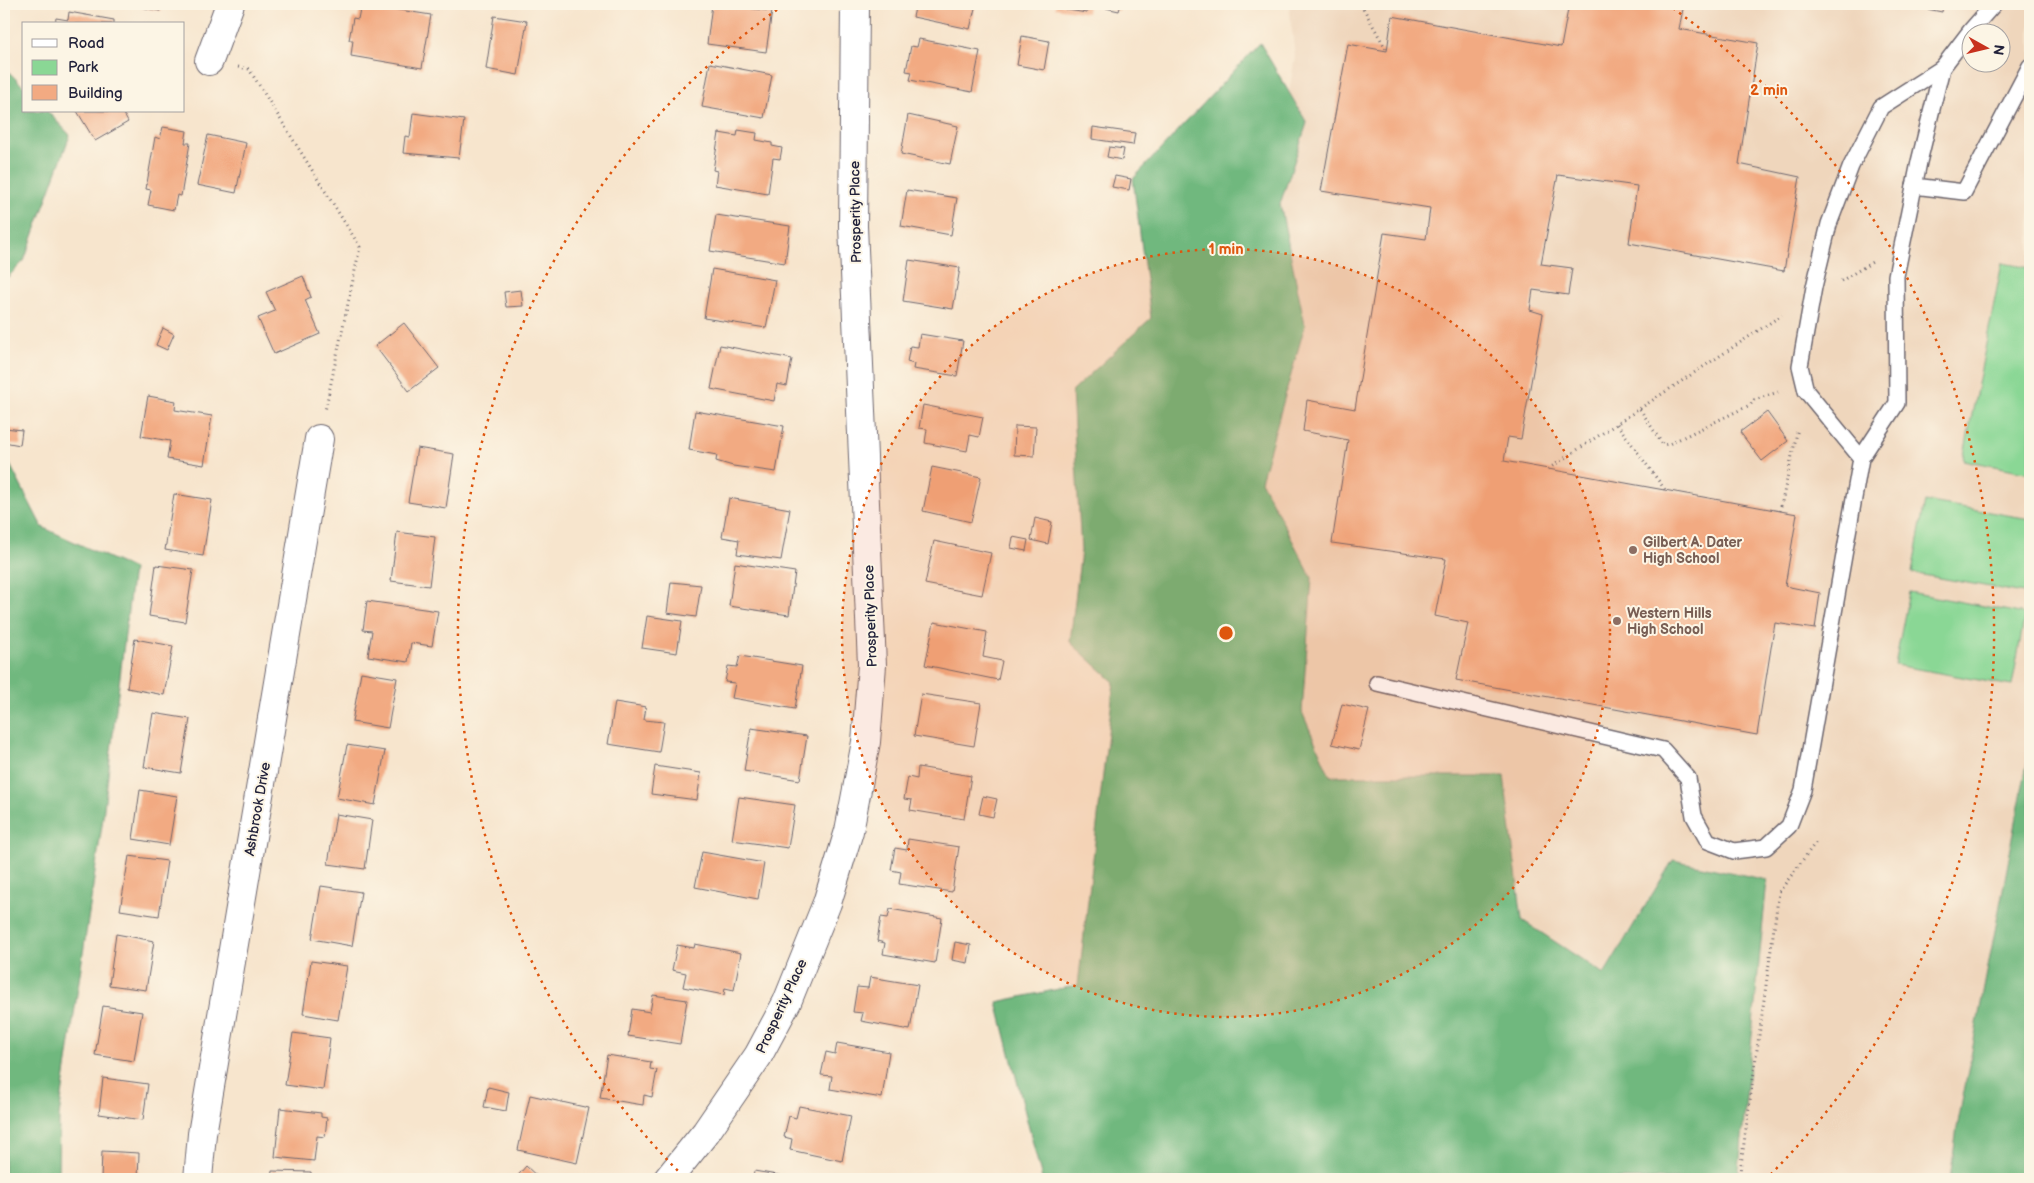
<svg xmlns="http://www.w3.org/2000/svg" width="2034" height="1183" font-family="'Balsamiq Sans',sans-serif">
<rect width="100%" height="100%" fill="#fcf5e5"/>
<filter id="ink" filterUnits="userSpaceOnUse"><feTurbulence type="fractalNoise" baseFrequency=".02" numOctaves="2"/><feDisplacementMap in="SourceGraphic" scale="10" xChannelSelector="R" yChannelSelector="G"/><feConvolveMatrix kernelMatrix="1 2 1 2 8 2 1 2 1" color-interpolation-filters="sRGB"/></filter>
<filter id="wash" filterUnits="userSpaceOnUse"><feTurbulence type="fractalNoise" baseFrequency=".0096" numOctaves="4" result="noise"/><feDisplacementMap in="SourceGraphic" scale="20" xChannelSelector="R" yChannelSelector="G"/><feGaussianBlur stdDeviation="1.12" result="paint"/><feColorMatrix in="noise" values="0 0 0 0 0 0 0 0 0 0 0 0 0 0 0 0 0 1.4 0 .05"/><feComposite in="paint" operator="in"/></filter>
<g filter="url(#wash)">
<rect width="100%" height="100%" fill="#f7e5cd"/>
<path fill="#efd6bc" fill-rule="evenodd" d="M1289 4H2030V1179H1115L1295 56ZM1972 32H2002V62H1972Z"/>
<g fill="#8ad795" stroke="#567c68">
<path d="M2002 263 2030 268V473L1963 460Z"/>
<path d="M1925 501 2030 519 2029 594 1912 573Z"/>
<path d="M1909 592 2025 614 2012 686 1895 665Z"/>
</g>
<g fill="#6fb87e" stroke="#486d5c">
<path d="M1260 43 1307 123 1280 204 1305 325 1261 481 1312 578 1302 712 1330 776H1504L1522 920 1604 974 1673 860 1767 880 1738 1179H1042L997 1002 1078 985 1114 682 1070 642 1081 551 1072 391 1151 318 1133 179Z"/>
<path d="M4 67 24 87V111H47L70 135 24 261 4 281Z"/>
<path d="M4 453 42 527 133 569 102 825 59 1116 58 1179H4Z"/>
<path d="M2030 749V1179H1950L1957 1128Z"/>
</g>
<g id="blocks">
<g fill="#f2aa82">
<path d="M127 4H162L160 11Z"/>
<path d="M361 4 431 15 422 68 351 56 353 40H349L353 18 358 19Z"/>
<path d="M712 4 772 11 766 52 707 44Z"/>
<path d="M908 4H976L970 29 913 17 915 8 908 6Z"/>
<path d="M1056 4H1088L1087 13 1055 8Z"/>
<path d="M1097 4H1121L1119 11 1097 6Z"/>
<path d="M1569 4H1684L1679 29 1758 43 1739 164 1800 177 1784 271 1629 243 1637 186 1558 175 1541 264 1572 268 1568 295 1533 290 1530 310 1543 314 1521 439 1508 437 1504 461 1797 514 1785 586 1820 593 1815 629 1775 623 1757 735 1456 680 1468 623 1435 616 1446 559 1332 543 1348 440 1303 431 1307 400 1355 409 1384 233 1426 239 1430 208 1321 191 1348 44 1387 51 1392 16 1561 47Z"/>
<path d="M1902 4H1943L1942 12Z"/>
<path d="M69 12 114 20V24H55L56 18 68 20Z"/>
<path d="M494 16 527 21 518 75 486 69Z"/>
<path d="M1022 36 1049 41 1044 70 1017 65Z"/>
<path d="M919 39 980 51 972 92 910 80 912 72 906 71 911 46 917 47Z"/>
<path d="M710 63 772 75 764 118 702 107Z"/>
<path d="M77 111H122L128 122 95 141Z"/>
<path d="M413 113 464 120 459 158 403 153 405 136 410 137Z"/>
<path d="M908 115 958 126 950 164 901 154Z"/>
<path d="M163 127 187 131 185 143H190L181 196 177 195 174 210 148 205 151 190 146 189 155 137 160 139Z"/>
<path d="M1093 127 1135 133 1133 145 1092 139Z"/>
<path d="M738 130 757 133 756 140 772 143V146L782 148 780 159 773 158 768 194 715 185 717 171 713 170 719 133 737 136Z"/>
<path d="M208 135 246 143 236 193 197 185Z"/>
<path d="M1109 147 1124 149 1122 160 1107 157Z"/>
<path d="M1115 176 1131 179 1129 190 1112 187Z"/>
<path d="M907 190 957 198 951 235 901 226Z"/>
<path d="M716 215 790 226 785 263 710 251Z"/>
<path d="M909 260 960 268 953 309 903 301Z"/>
<path d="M712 269 775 280 766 328 704 318Z"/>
<path d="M303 276 311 297 305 300 320 334 274 354 258 318 275 311 266 292Z"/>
<path d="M521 290 523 306 506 307 504 292Z"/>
<path d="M404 323 439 368 409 391 375 346Z"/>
<path d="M163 328 174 334 167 350 156 345Z"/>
<path d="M920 334 963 341 957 376 913 369 914 364 907 362 910 346 918 347Z"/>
<path d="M720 345 792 359 787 386 777 384 774 401 711 389Z"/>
<path d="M148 396 176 401 175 410 212 416 204 465 167 459 170 441 141 436Z"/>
<path d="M923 405 983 417 979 437 970 435 967 451 925 443 927 429 919 428Z"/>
<path d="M695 411 784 426 776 472 733 466 716 461 717 455 689 450Z"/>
<path d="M1767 412 1788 441 1762 461 1740 432Z"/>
<path d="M1015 426 1036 427 1034 456 1014 455Z"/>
<path d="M5 428 22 430 20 445 4 442Z"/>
<path d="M417 448 454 454 446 508 408 502Z"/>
<path d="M932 467 981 477 971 522 923 511Z"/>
<path d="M174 494 212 500 203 556 165 550Z"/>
<path d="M729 498 790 509 781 560 737 554 739 540 722 537Z"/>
<path d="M1035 518 1052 522 1048 544 1031 540Z"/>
<path d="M397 532 435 537 429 586 391 581Z"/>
<path d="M1013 537 1028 540 1026 551 1011 548Z"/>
<path d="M934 541 991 553 982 595 925 584Z"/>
<path d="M735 563 795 572 789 615 729 606Z"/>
<path d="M156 565 193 570 185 622 149 616Z"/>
<path d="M671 582 701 585 696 617 667 613Z"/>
<path d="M367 601 438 611 432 646 411 643 408 662 368 656 372 631 363 630Z"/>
<path d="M647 616 682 621 677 653 642 648Z"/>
<path d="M934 622 987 632 983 657 1002 661 998 680 925 665Z"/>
<path d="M135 639 173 646 164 695 127 688Z"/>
<path d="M740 656 802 666 795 709 732 698 735 683 725 682 728 666 737 667Z"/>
<path d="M361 672 397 678 388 728 352 722Z"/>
<path d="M921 694 981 703 974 746 914 736Z"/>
<path d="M615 702 646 707 644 720 664 722 659 752 608 744Z"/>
<path d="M1342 704 1369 710 1359 750 1332 744Z"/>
<path d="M153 713 190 719 181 773 144 767Z"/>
<path d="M751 728 807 736 800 780 744 771Z"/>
<path d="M347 745 385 751 375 805 337 798Z"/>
<path d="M655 766 701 773 697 800 651 794Z"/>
<path d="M918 767 971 776 964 819 910 810 912 800 904 799 908 777 917 779Z"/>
<path d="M140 790 177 796 169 845 133 839Z"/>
<path d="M983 796 997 799 993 817 979 814Z"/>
<path d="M739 797 795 805 788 848 732 840Z"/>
<path d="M336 814 372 820 365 869 328 864Z"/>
<path d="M908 839 959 847 952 892 899 884 901 872 891 870 895 848 907 850Z"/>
<path d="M702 852 764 863 758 899 695 887Z"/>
<path d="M129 856 167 861 159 916 120 910Z"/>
<path d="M321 886 361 892 352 946 312 939Z"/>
<path d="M890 909 942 918 935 963 883 954 885 943 877 941 881 917 888 918Z"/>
<path d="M116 934 154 941 146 990 109 985Z"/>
<path d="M955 942 971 945 968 963 952 960Z"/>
<path d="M695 944 741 953 734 990 725 988 724 995 683 987 686 973 672 970 677 945 694 948Z"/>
<path d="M311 961 347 966 338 1020 303 1014Z"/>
<path d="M870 977 918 985 910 1030 861 1021 863 1013 853 1012 857 987 868 988Z"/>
<path d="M653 995 687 1000 680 1044 628 1036 632 1009 650 1012Z"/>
<path d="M103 1006 142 1012 134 1061 95 1055Z"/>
<path d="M293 1033 330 1038 323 1090 285 1085Z"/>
<path d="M837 1043 889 1052 882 1098 830 1089 832 1076 821 1075 826 1052 835 1054Z"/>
<path d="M607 1055 651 1062 650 1069 657 1070 652 1097 644 1095 643 1105 600 1098Z"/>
<path d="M103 1078 148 1084 143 1120 99 1114Z"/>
<path d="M488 1087 509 1092 506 1111 484 1107Z"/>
<path d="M530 1095 589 1108 577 1163 518 1150Z"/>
<path d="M799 1106 851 1116 842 1161 790 1150 792 1139 784 1137 789 1116 796 1118Z"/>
<path d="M280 1108 321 1113V1117L327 1118 325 1137 317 1136 314 1161 275 1157Z"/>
<path d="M102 1151 139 1153 138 1179H101Z"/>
<path d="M526 1166 540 1179H515Z"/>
<path d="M272 1171 311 1172V1179H271Z"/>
<path d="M754 1171 795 1178V1179H742V1176L753 1178Z"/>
</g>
</g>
</g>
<g filter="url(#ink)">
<use href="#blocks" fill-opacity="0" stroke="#6d666e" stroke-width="1"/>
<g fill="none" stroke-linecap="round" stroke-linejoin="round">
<g stroke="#6d666e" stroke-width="18">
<g id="service">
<path d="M1914 186 1964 192 2030 66"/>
<path d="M1861 458 1806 391 1800 366 1814 287 1829 224 1851 166 1881 107 1942 68"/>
<path d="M1377 683 1663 750 1688 778 1694 816 1708 841 1734 851 1766 847 1789 826 1803 790 1861 458 1897 403 1896 276 1919 162 1942 68 1971 30 1994 4"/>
</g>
</g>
<g stroke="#6d666e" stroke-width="30">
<g id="minor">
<path d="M209 61 230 4"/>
<path d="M198 1179 202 1134 319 439"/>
<path d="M668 1179 706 1132 758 1056 787 1002 827 903 849 831 866 742 872 665 853 226 855 4"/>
</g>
</g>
<g stroke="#6d666e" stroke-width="3" stroke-dasharray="1 4" stroke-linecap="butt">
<path d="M1361 4 1387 51"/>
<path d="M238 67 249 69 360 247 325 411"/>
<path d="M1841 281 1874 261"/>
<path d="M1640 409 1663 445 1669 444 1750 405 1754 400 1778 392"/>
<path d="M1617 424 1666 491"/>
<path d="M1548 469 1782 315"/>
<path d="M1780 511 1798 428"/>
<path d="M1739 1179 1779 892 1816 842"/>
</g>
<use href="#service" stroke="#fff" stroke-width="15"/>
<use href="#minor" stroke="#fff" stroke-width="28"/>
</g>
</g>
<circle cx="1226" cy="633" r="384" fill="#de560e" fill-opacity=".12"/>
<g fill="none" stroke="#de560e" stroke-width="2.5" stroke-dasharray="2.5 5">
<circle cx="1226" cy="633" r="384"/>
<path d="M683 1176A768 768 0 0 1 785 4M1667 4A768 768 0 0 1 1769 1176"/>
</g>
<g fill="#8d6e63" stroke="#fcf5e5" stroke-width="2">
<circle cx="1633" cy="550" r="5"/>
<circle cx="1617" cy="621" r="5"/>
</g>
<g text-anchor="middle" stroke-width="4" stroke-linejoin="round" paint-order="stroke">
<g font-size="14" fill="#22223b" stroke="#fcf5e5">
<text transform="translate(855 212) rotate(-91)" y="5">Prosperity Place</text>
<text transform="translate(870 616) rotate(-92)" y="5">Prosperity Place</text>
<text transform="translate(257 809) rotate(-80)" y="5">Ashbrook Drive</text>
<text transform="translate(781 1006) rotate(-65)" y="5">Prosperity Place</text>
</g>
<g font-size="14" font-weight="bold" fill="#785e54" stroke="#fcf5e5" text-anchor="start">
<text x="1643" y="547">Gilbert A. Dater<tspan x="1643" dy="16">High School</tspan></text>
<text x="1627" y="618">Western Hills<tspan x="1627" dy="16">High School</tspan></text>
</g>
</g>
<circle cx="1226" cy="633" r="8" fill="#de560e" stroke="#fcf5e5" stroke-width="2.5"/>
<g font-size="15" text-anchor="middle" font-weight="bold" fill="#de560e" stroke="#fcf5e5" stroke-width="4" stroke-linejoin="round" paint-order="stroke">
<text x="1769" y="95">2 min</text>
<text x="1226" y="254">1 min</text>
</g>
<rect width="2034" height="1183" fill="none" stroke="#fcf5e5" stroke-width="20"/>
<rect x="22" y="22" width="162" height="90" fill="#fcf5e5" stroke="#a5a1a1"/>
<rect x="32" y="39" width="25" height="8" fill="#ffffff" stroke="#a5a1a1"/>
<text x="68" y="48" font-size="15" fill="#22223b">Road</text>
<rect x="32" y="60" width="25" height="15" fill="#8ad795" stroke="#a5a1a1"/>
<text x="68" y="72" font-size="15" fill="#22223b">Park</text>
<rect x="32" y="85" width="25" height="15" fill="#f2aa82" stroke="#a5a1a1"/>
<text x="68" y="98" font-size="15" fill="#22223b">Building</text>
<g transform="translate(1986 48) rotate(98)"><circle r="24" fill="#fcf5e5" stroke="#a5a1a1"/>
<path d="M0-4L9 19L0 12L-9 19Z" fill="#c8321e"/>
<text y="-8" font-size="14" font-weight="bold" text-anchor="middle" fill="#22223b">N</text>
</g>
</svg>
